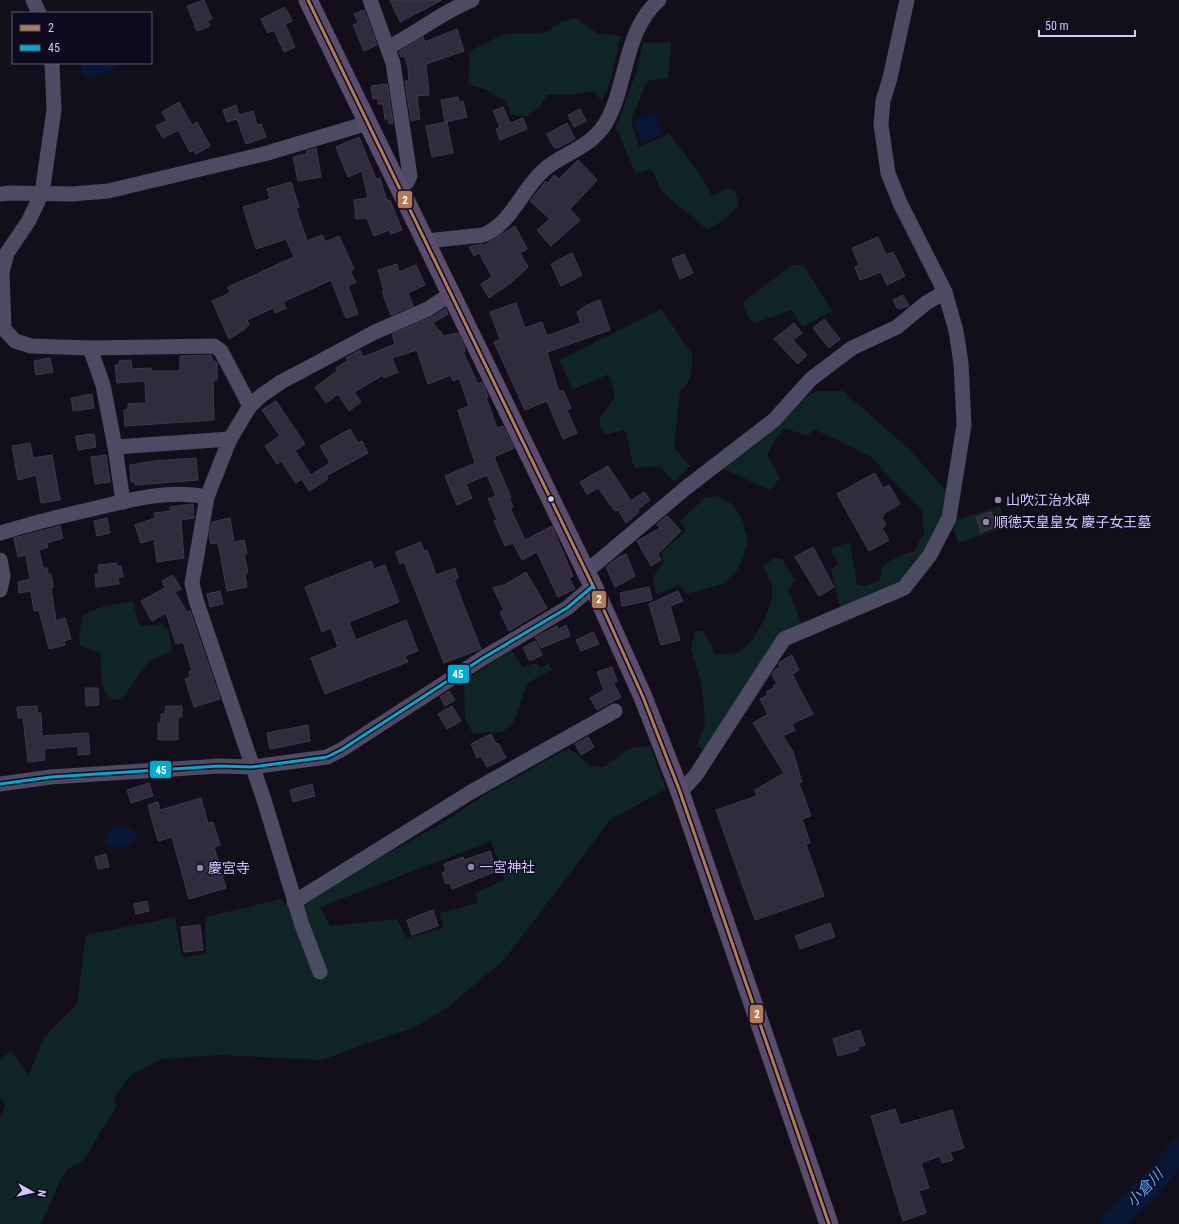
<svg xmlns="http://www.w3.org/2000/svg" width="1179" height="1224" font-family="'Roboto Condensed','Noto Sans JP',sans-serif">
<rect width="100%" height="100%" fill="#120f1a"/>
<g fill="#0f2425" fill-rule="evenodd">
<path d="M576 18 597 33 621 36 609 85 602 102 594 91 577 94 547 95 540 106 528 116 511 115 506 102 489 91 468 84 470 51 504 34 545 33 561 22Z"/>
<path d="M671 42 668 78 647 81 631 121 639 147 669 134 698 171 712 196 727 188 735 190 739 205 726 218 708 230 662 192 651 169 635 174 616 127 636 73 643 43Z"/>
<path d="M792 265H804L832 311 803 327 791 310 755 323 747 316 743 302Z"/>
<path d="M661 309 693 355 690 379 680 392 674 448 690 466 674 481 659 466 634 468 625 430 604 435 599 419 615 398 609 374 572 390 560 360Z"/>
<path d="M817 391H843L908 448 946 490 944 516 926 553 898 585 840 607 831 569 838 564 831 549 850 542 857 584 867 586 880 580 883 566 898 556 914 551 924 533 922 511 871 457 814 429 807 436 785 428 776 439 767 455 780 478 770 490 721 468 798 402Z"/>
<path d="M717 496 732 504 742 519 748 542 739 568 723 584 686 594 680 585 656 595 653 577 664 562 661 553 686 531 680 521 705 498Z"/>
<path d="M1000 506 1007 527 958 543 951 522Z"/>
<path d="M774 558 782 559 795 580 788 590 802 625 703 751 697 746 705 722 701 682 691 649 695 631H704L715 654C724 655 735 655 742 650 756 641 775 603 772 587 771 580 766 573 763 567Z"/>
<path d="M133 601 139 626 162 624 169 630 172 651 150 660 122 699 110 700C100 687 101 669 100 653L80 646 79 636 83 615 101 607Z"/>
<path d="M511 650 523 668 535 663 541 668 549 663 552 670 527 683 514 722 501 733 488 732 473 734 465 717 464 681Z"/>
<path d="M650 746 666 789 610 820 504 960 448 1007 415 1027 348 1050 323 1060 220 1055 161 1059 131 1075 113 1099 117 1105 83 1161 68 1169 60 1181 41 1224H0V1119L5 1106 0 1096V1058L12 1051 29 1075 44 1037 77 1004 86 935 175 917 182 957 206 954 205 917 281 899 292 912 370 863 444 822 485 794 569 748 591 766 604 767 630 748ZM491 841 504 880 475 893 478 903 440 913 443 928 406 938 397 919 330 926 320 907Z"/>
</g>
<g fill="#091737">
<path d="M83 63H118C111 73 100 77 88 77L82 72Z"/>
<path d="M653 114 657 116 662 131 660 135 644 141 640 139 634 122 636 119Z"/>
<path d="M115 825 130 827 137 834V839L125 847 107 846 105 839 110 829Z"/>
</g>
<g fill="none" stroke-linecap="round" stroke-linejoin="round">
<path stroke="#091737" stroke-width="23" d="M1111 1224 1149 1187 1179 1151"/>
</g>
<g fill="#302c3d" stroke="#3e394f">
<path d="M204 0 212 19 207 21 210 26 197 31 187 6Z"/>
<path d="M390 0H442L400 22Z"/>
<path d="M285 7 292 21 285 24 295 47 284 52 274 30 268 33 261 19Z"/>
<path d="M364 10 377 45 364 51 353 25 358 23 354 14Z"/>
<path d="M457 29 464 51 426 64 429 95 417 96 420 119 411 121 405 81H409L408 67 404 56 401 57 399 52 423 37 425 42Z"/>
<path d="M387 84 393 123 389 124 388 119H385L383 104H378V98L373 99 371 86Z"/>
<path d="M458 97 459 102 463 101 467 117 445 122 441 100Z"/>
<path d="M179 102 192 125 197 122 210 146 196 154 194 150 190 152 178 130 163 138 156 126 167 121 162 112Z"/>
<path d="M236 105 239 115 253 111 257 125 261 124 266 137 246 144 237 119 227 122 223 110Z"/>
<path d="M503 107 510 123 523 118 527 129 500 140 496 129 500 127 493 111Z"/>
<path d="M580 109 586 121 574 127 568 115Z"/>
<path d="M447 122 453 153 432 157 426 126Z"/>
<path d="M567 123 575 139 558 148H554L547 134Z"/>
<path d="M359 137 376 179 380 178 387 201 390 200 402 230 391 234 389 230 374 236 367 218 356 219 354 200 368 198 362 171 348 177 336 147Z"/>
<path d="M316 148 321 177 298 181 293 157 307 154 306 151Z"/>
<path d="M578 160 597 180 570 209 580 220 551 246 537 230 550 219 530 201 546 181 548 183 554 175 559 179Z"/>
<path d="M291 182 299 207 296 209 307 241 322 235 325 242 339 236 354 269 350 271 356 282 348 286 358 314 346 318 331 280 283 302 286 308 275 313 273 308 247 320 249 324 245 329 229 339 212 301 230 293 228 287 294 257 286 239 256 249 243 207 270 199 267 189Z"/>
<path d="M515 226 527 249 520 253 528 267 512 282 489 298 481 284 492 277 479 253 474 256 469 247 482 244 483 246Z"/>
<path d="M878 237 886 255 893 252 905 276 887 285 881 272 860 280 855 267 859 265 852 248Z"/>
<path d="M572 253 582 275 561 286 551 264Z"/>
<path d="M684 254 693 273 680 279 672 259Z"/>
<path d="M397 264 399 272 416 265 425 285 408 293 413 306 391 315 382 292 384 291 378 270Z"/>
<path d="M903 295 909 306 898 309 893 300Z"/>
<path d="M600 300 610 330 547 352 559 392 563 390 571 408 567 410 577 433 563 439 547 401 525 410 494 342 500 339 490 312 516 303 525 328 542 322 547 336 581 323 577 312 585 306Z"/>
<path d="M446 308 448 314 433 323 444 336 458 333 464 345 465 352H463L478 384 482 382 484 386 488 397H486L497 428 503 426 514 448 494 457 511 498H509L513 507 510 508 525 540 552 526 573 576 569 578 575 589 558 597 537 552 522 560 513 543 505 546 494 521 497 520 488 499 496 496 487 475 466 484 472 498 457 505 445 476 475 463 458 410 469 406 459 378 453 381 451 375 428 384 417 350 392 358 398 372 384 378 383 375 354 392 361 402 349 411 338 394 326 403 315 387 337 371 336 368 347 361 346 358 360 350 363 357 395 344 392 334 432 317Z"/>
<path d="M824 319 840 339 829 348 813 328Z"/>
<path d="M794 323 802 333 793 340 807 355 798 364 774 339Z"/>
<path d="M211 355 213 361 217 362V380H213L214 420 125 426 124 410 128 409V404L146 403 145 381 117 383 115 365H119V361L131 360 132 369 151 368V371H180V356Z"/>
<path d="M50 358 53 372 36 375 34 361Z"/>
<path d="M92 394 94 408 73 411 71 398Z"/>
<path d="M276 401 305 444 295 451 311 475 330 463 320 446 350 429 358 443 362 441 368 453 326 476 328 479 309 491 302 479 296 483 281 461 277 464 265 446 280 436 262 410Z"/>
<path d="M94 434 96 447 78 450 76 436Z"/>
<path d="M30 443 33 458 52 455 60 500 41 503 36 475 18 480 12 446Z"/>
<path d="M106 455 110 482 95 484 91 457Z"/>
<path d="M196 458 198 480 135 485V482H131L130 465 154 461Z"/>
<path d="M608 466 631 501 644 492 650 500 637 510 639 512 626 523 618 510 615 511 598 488 587 494 580 482Z"/>
<path d="M875 473 883 488 889 485 900 504 883 514 884 516 882 518 886 525 882 528 889 540 869 551 837 494Z"/>
<path d="M193 504 194 518 181 520 184 558 157 562 154 539 141 543 135 525 155 518 154 513 171 511 170 507Z"/>
<path d="M991 512 996 527 981 532 976 517Z"/>
<path d="M667 516 681 531 658 554 661 560 651 566 637 541 660 528 657 524Z"/>
<path d="M107 518 110 533 97 536 94 521Z"/>
<path d="M230 518 234 542 244 540 247 554H244L248 573 245 574 247 587 227 591 218 543 211 544 209 535 212 522Z"/>
<path d="M60 526 63 538 47 543 48 547 39 550 43 568H47L48 574H51L53 587H51L56 621 65 618 71 639 64 641 65 645 49 649 39 610 34 611 31 591 19 593 18 582 30 579 26 555 18 557 14 538Z"/>
<path d="M421 542 424 551 427 550 436 575 455 568 458 578 454 580 481 649 444 663 404 562 400 564 396 552Z"/>
<path d="M813 547 834 587 819 596 795 557Z"/>
<path d="M626 554 635 576 615 587 606 567 617 558Z"/>
<path d="M371 561 374 569 385 565 399 602 349 622 356 640 406 620 418 651 405 656 408 662 325 694 311 658 338 647 331 628 322 632 305 587Z"/>
<path d="M117 563V567L121 566 123 577H118L119 584 96 587 95 574H99L98 565Z"/>
<path d="M526 572 547 608 509 631 500 612 504 610 493 588 506 584Z"/>
<path d="M173 575 181 589 175 592 187 612 190 611 220 699 194 707 185 679 190 677 189 672 192 671 183 642 176 644 166 613 152 621 141 601 165 588 162 581Z"/>
<path d="M649 587 652 600 622 606 620 593Z"/>
<path d="M220 591 223 604 210 607 207 594Z"/>
<path d="M678 591 683 601 670 606 680 640 661 645 649 604Z"/>
<path d="M566 625 570 636 541 648 535 637 557 626 559 629Z"/>
<path d="M593 632 599 644 581 651 576 640Z"/>
<path d="M535 641 542 655 530 661 523 648Z"/>
<path d="M792 655 799 670 792 674 813 714 792 724 795 730 783 736 793 752 802 782 799 783 811 816 802 819 810 843 806 844 824 896 755 920 716 810 757 796 755 790 784 773 753 723 768 714 760 699 768 695 766 692 774 688 773 686 777 684 772 674 775 670 780 667 779 664 780 662Z"/>
<path d="M612 667 617 681 613 682 621 697 597 710 590 698 604 690 597 672Z"/>
<path d="M85 688H98L99 705 86 706Z"/>
<path d="M449 691 455 700 445 706 440 697Z"/>
<path d="M37 706 38 713H41L42 736 88 733 90 754 78 755V746L44 749 45 760 28 762 23 718H18L17 707Z"/>
<path d="M166 706H182V717H178V740H158V723H161V714H165Z"/>
<path d="M452 706 461 721 447 729 438 714Z"/>
<path d="M308 725 310 741 270 749 267 733Z"/>
<path d="M491 734 496 744 498 743 506 758 487 767 481 756 477 758 471 744Z"/>
<path d="M588 737 594 747 581 755 575 744Z"/>
<path d="M149 783 153 796 131 803 127 790Z"/>
<path d="M312 784 315 796 293 802 290 790Z"/>
<path d="M201 798 208 823 213 822 220 845 214 847 226 888 189 899 172 837 158 841 148 805 158 802 160 810Z"/>
<path d="M490 851 497 871 452 889 450 883 446 884 442 873 446 871 444 864 463 857 464 860Z"/>
<path d="M106 854 109 867 98 869 95 857Z"/>
<path d="M147 901 149 911 136 914 134 904Z"/>
<path d="M433 910 438 926 412 935 407 920Z"/>
<path d="M830 923 835 937 800 949 795 936Z"/>
<path d="M200 925 203 950 184 952 181 927Z"/>
<path d="M860 1030 865 1045 858 1047 859 1050 838 1056 833 1039Z"/>
<path d="M895 1109 900 1125 952 1110 964 1148 950 1152 953 1160 942 1163 940 1156 921 1163 929 1188 919 1191 926 1213 903 1221 871 1116Z"/>
</g>
<g fill="none" stroke-linecap="round" stroke-linejoin="round">
<g stroke="#4d4a63" stroke-width="15">
<path d="M33 0 39 13"/>
<path d="M370 0 393 63 410 176 407 182 400 186"/>
<path d="M389 47C417 33 442 12 472 0"/>
<path d="M52 63 54 110 42 193 28 222 7 253 2 272 4 329 15 341 31 346 90 348 214 346 221 351 250 406"/>
<path d="M0 194 10 193 72 194 108 191 264 154 368 123"/>
<path d="M426 241 483 235C512 224 522 188 545 169 564 153 591 147 605 124 628 86 623 31 659 0"/>
<path d="M90 348 103 385 115 447"/>
<path d="M123 502 115 447 230 439"/>
<path d="M0 533C30 524 61 516 92 509 129 500 169 489 207 497"/>
<path d="M0 560 3 576 0 590"/>
<path d="M586 572 687 487 774 420 811 379 852 348 897 327 926 303 945 292"/>
<path d="M0 784 51 777 219 766 252 767 327 757 341 750 483 658 567 608 593 586"/>
<path d="M679 789 687 785 696 775 784 639 904 588 930 555 949 518 964 425 961 363 956 331 945 292 900 203 888 173 881 125 883 101 890 78 907 0"/>
<path d="M294 902 471 792 615 711"/>
<path d="M320 972 302 925 264 800 196 600 192 583 207 497 230 439 250 406 262 395 281 382 375 332 428 309 452 293"/>
</g>
<path stroke="#5a4c6c" stroke-width="19" d="M308 0 593 586 643 697 679 789 829 1224"/>
<g stroke="#0f0b1e" stroke-width="6">
<path id="bus-1" d="M308 0 593 586 643 697 679 789 829 1224"/>
</g>
<g stroke="#0f0b1e" stroke-width="6">
<path id="bus-2" d="M0 784 51 777 219 766 252 767 327 757 341 750 483 658 567 608 593 586"/>
</g>
<use href="#bus-1" stroke="#b07c57" stroke-width="3"/>
<use href="#bus-2" stroke="#00a9ce" stroke-width="3"/>
</g>
<circle fill="#d1c8ff" stroke="#0f0b1e" stroke-width="1.5" cx="551" cy="499" r="3.5"/>
<g fill="#8e87af" stroke="#0f0b1e" stroke-width="1.5">
<circle cx="998" cy="500" r="4"/>
<circle cx="986" cy="522" r="4"/>
<circle cx="471" cy="867" r="4"/>
<circle cx="200" cy="868" r="4"/>
</g>
<g text-anchor="middle" stroke-width="3" stroke-linejoin="round" paint-order="stroke">
<g font-size="14" fill="#d1c8ff" stroke="#0f0b1e" text-anchor="start">
<text x="1006" y="505">山吹江治水碑</text>
<text x="994" y="527">順徳天皇皇女 慶子女王墓</text>
<text x="479" y="872">一宮神社</text>
<text x="208" y="873">慶宮寺</text>
</g>
<g font-size="15" font-style="italic" fill="#56a8ff" stroke="#0f0b1e">
<text transform="translate(1145 1188) rotate(-47)" y="5">小倉川</text>
</g>
</g>
<g stroke="#0f0b1e" stroke-width="1.5">
<rect x="397" y="190" width="16" height="19" rx="4" fill="#b07c57"/>
<rect x="591" y="590" width="16" height="19" rx="4" fill="#b07c57"/>
<rect x="447" y="664" width="23" height="20" rx="4" fill="#00a9ce"/>
<rect x="149" y="760" width="23" height="19" rx="4" fill="#00a9ce"/>
<rect x="749" y="1004" width="15" height="20" rx="4" fill="#b07c57"/>
</g>
<g font-size="11" text-anchor="middle" font-weight="bold" fill="#fff">
<text x="405" y="204">2</text>
<text x="599" y="603">2</text>
<text x="458" y="678">45</text>
<text x="161" y="774">45</text>
<text x="757" y="1018">2</text>
</g>
<rect x="12" y="12" width="140" height="52" fill="#0f0b1e" stroke="#5d5778"/>
<rect x="20" y="25" width="20" height="6" fill="#b07c57" stroke="#5d5778"/>
<text x="48" y="32" font-size="12" fill="#d1c8ff">2</text>
<rect x="20" y="45" width="20" height="6" fill="#00a9ce" stroke="#5d5778"/>
<text x="48" y="52" font-size="12" fill="#d1c8ff">45</text>
<g transform="translate(32 1192) rotate(98)" stroke="#0f0b1e" stroke-width="3" paint-order="stroke">
<path d="M0-3L7 15L0 10L-7 15Z" fill="#d1c8ff"/>
<text y="-6" font-size="11" font-weight="bold" text-anchor="middle" fill="#d1c8ff">N</text>
</g>
<path d="M1039 30v6h96v-6" fill="none" stroke="#d1c8ff" stroke-width="2"/>
<text x="1045" y="30" font-size="12" fill="#d1c8ff" stroke="#0f0b1e" stroke-width="3" paint-order="stroke">50 m</text>
</svg>
